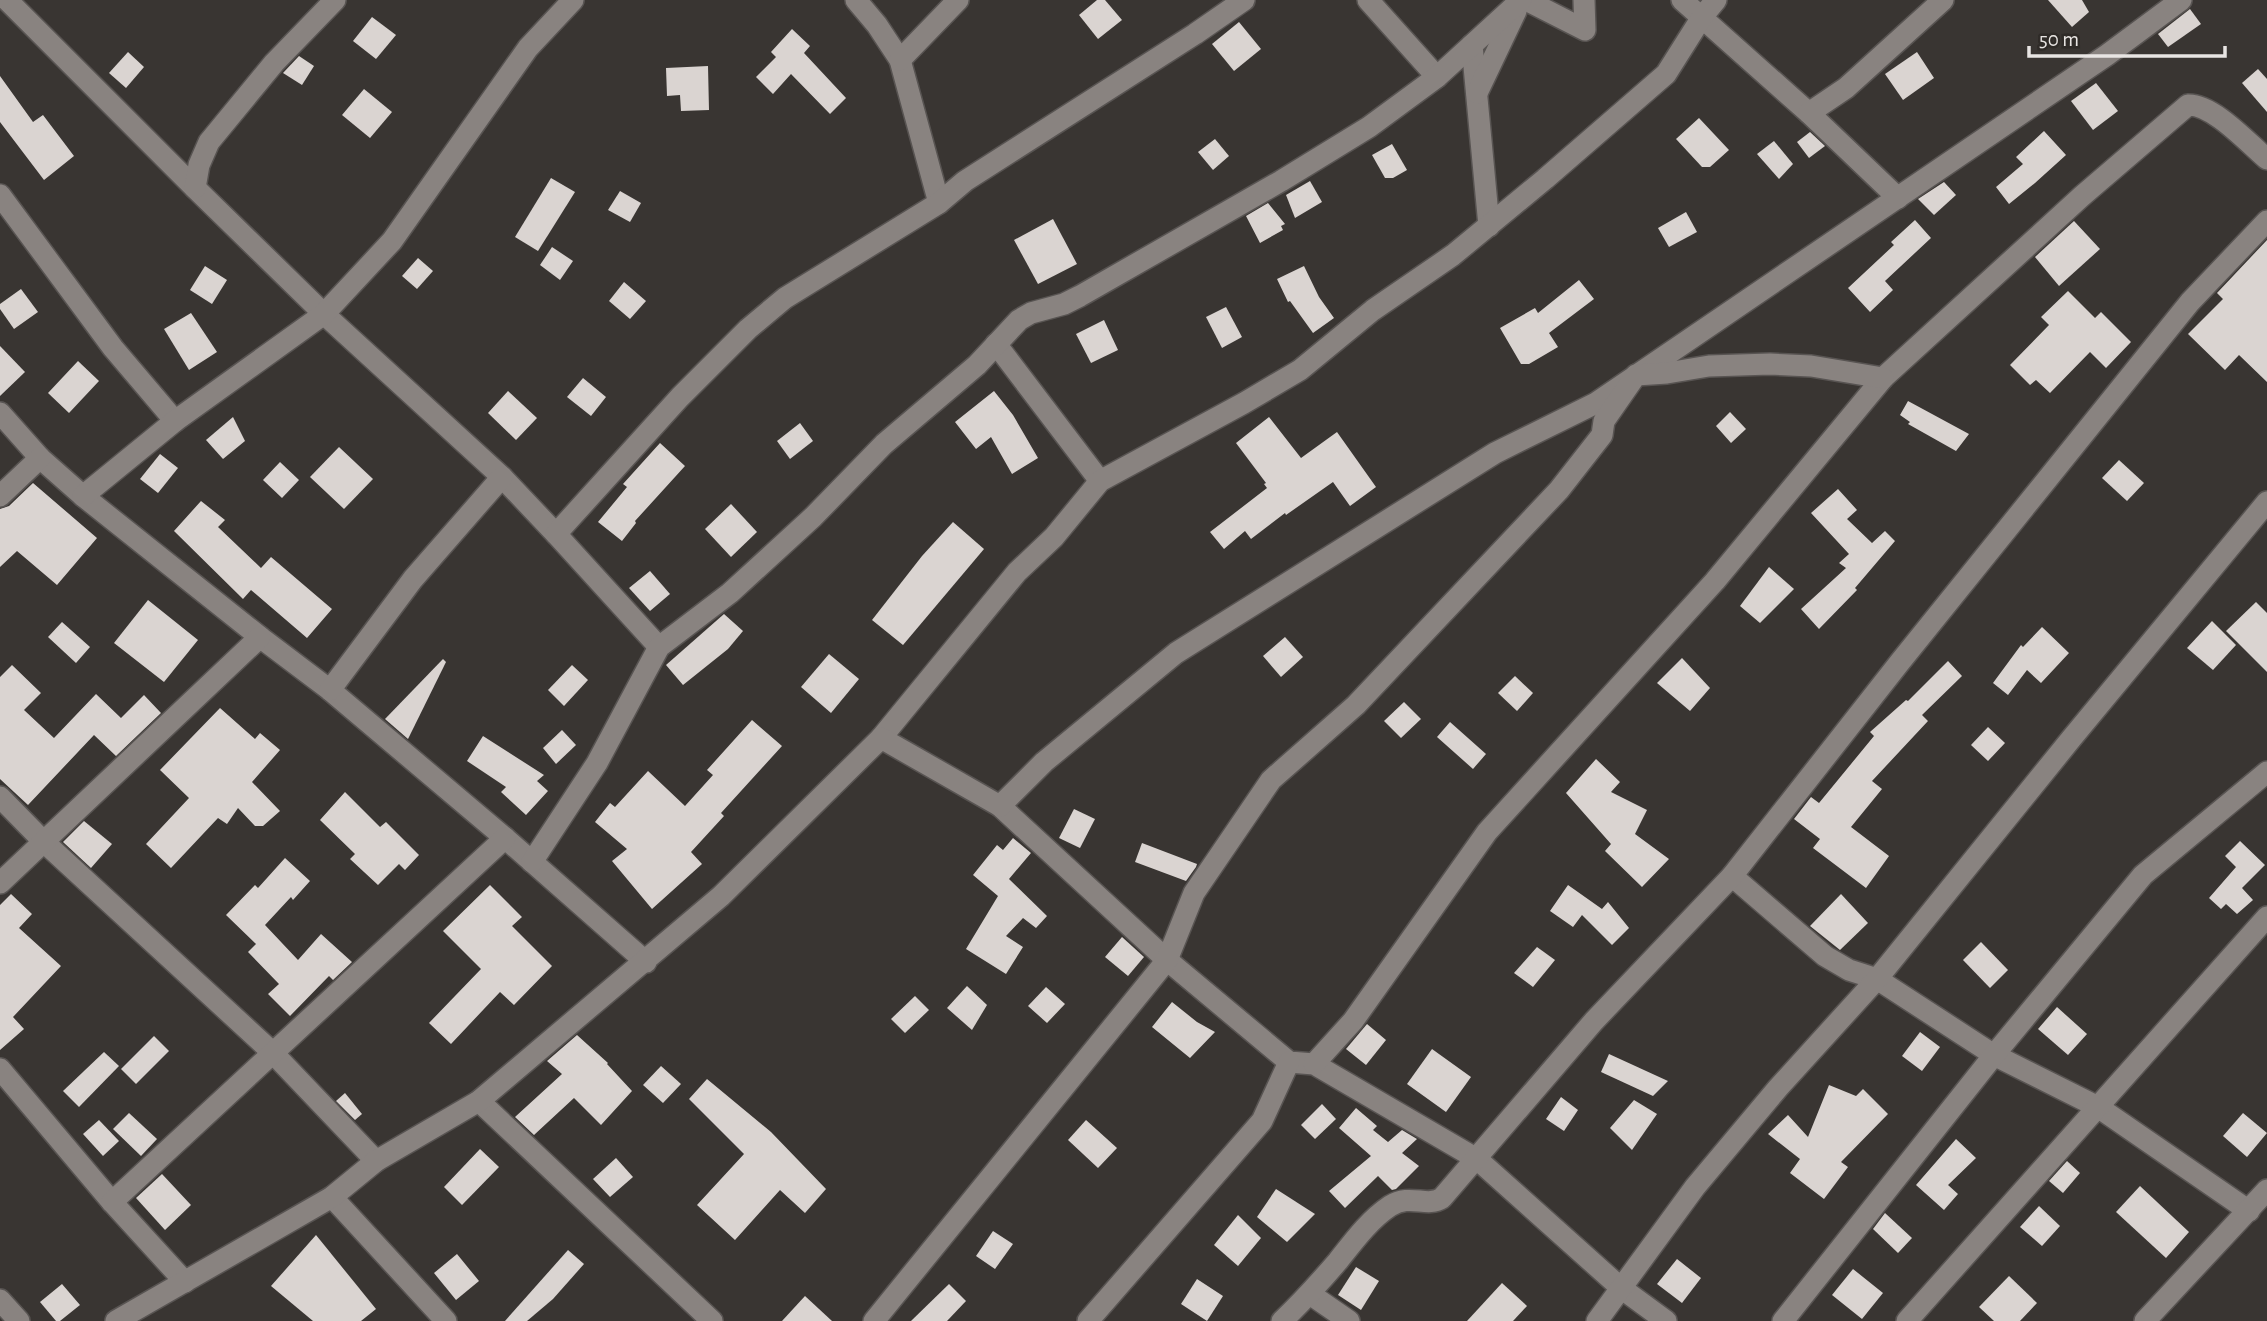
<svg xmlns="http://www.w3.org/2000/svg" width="2267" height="1321" font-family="'Alegreya Sans',sans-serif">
<rect width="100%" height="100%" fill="#393532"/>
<g fill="#dad4d1">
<path d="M1097 0H1105L1122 20 1098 39 1079 15Z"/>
<path d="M2048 0H2082L2089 12 2072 27Z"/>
<path d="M2190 9 2201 24 2168 47 2158 34Z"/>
<path d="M372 17 396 35 376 59 353 41Z"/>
<path d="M1239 22 1261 49 1234 71 1212 44Z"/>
<path d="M792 29 810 46 804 53 846 98 830 114 791 74 773 94 756 77 776 57 771 52Z"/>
<path d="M128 52 144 67 126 88 109 73Z"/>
<path d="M1917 52 1934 78 1903 100 1885 74Z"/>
<path d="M299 56 314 66 302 85 283 73Z"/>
<path d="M708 66 709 110 681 111 680 95 667 96 666 68Z"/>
<path d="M2258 69 2267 79V112L2242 83Z"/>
<path d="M0 76 33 122 43 115 74 156 44 180 0 122Z"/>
<path d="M2096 83 2118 111 2093 130 2071 101Z"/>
<path d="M364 89 392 112 370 138 342 115Z"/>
<path d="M1699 118 1729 150 1710 167H1702L1676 139Z"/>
<path d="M2044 131 2066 155 2035 183 2009 204 1996 187 2023 164 2016 157Z"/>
<path d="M1810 132 1825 146 1809 158 1797 142Z"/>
<path d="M1215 139 1229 156 1213 170 1198 152Z"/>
<path d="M1774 141 1793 164 1779 179 1757 154Z"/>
<path d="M1392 144 1407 170 1393 178H1385L1372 155Z"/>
<path d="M551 178 575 192 538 251 515 237Z"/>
<path d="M1310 181 1322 202 1295 218 1286 195Z"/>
<path d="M1944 182 1956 195 1934 215 1918 199Z"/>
<path d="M620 191 641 203 630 222 608 210Z"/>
<path d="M1268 203 1285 224 1281 226 1283 230 1260 243 1246 216Z"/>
<path d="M1686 212 1697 232 1669 247 1658 228Z"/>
<path d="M1053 219 1077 264 1038 284 1014 240Z"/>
<path d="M1915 220 1931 238 1885 281 1893 290 1870 312 1848 288 1894 245 1891 242Z"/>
<path d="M2074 221 2100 249 2059 286 2035 257Z"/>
<path d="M2267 240V382L2239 355 2225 370 2188 334 2223 299 2217 293Z"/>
<path d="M552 247 573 261 560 280 540 265Z"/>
<path d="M418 258 433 271 417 289 402 276Z"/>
<path d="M205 266 227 280 212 304 190 290Z"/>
<path d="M1304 266 1319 297 1334 318 1313 333 1290 301 1288 302 1277 279Z"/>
<path d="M1579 280 1594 299 1549 333 1558 347 1529 364H1521L1500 328 1535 308 1538 313Z"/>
<path d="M624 282 646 301 630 319 609 301Z"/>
<path d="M21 289 38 312 14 329 0 309V304Z"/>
<path d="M2068 291 2095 318 2101 312 2131 342 2106 368 2090 352 2050 393 2036 380 2030 385 2010 365 2049 325 2041 317Z"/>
<path d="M1226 307 1242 337 1222 348 1206 317Z"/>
<path d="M191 313 217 352 189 370 164 329Z"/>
<path d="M1104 320 1118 350 1091 363 1076 334Z"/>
<path d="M0 346 25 372 0 396Z"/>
<path d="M78 361 99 381 69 413 48 393Z"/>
<path d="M583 378 606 397 591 416 567 397Z"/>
<path d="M508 391 537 418 516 440 488 413Z"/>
<path d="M994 391 1013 415 1038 458 1012 474 991 437 976 449 955 422Z"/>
<path d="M1908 401 1969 434 1956 451 1908 424 1910 422 1900 415Z"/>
<path d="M1730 412 1746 429 1731 443 1716 426Z"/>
<path d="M233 417 245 441 223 459 206 440Z"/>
<path d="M1269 417 1301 458 1337 432 1376 487 1350 506 1333 482 1286 515 1285 513 1251 539 1245 531 1224 549 1210 532 1267 488 1264 484 1266 483 1236 443Z"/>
<path d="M800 423 813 441 790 459 777 441Z"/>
<path d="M660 443 685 466 635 521 636 523 622 541 598 522 627 487 623 484Z"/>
<path d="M339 447 373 479 344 509 310 477Z"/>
<path d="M160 454 178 468 158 493 140 479Z"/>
<path d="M2119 460 2144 483 2127 501 2102 478Z"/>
<path d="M280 462 299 480 282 498 263 480Z"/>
<path d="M33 483 97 538 57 585 17 551 0 567V509L9 506Z"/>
<path d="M1838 489 1857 510 1847 519 1872 543 1885 531 1895 541 1855 588 1857 590 1819 629 1801 609 1846 568 1839 563 1849 554 1811 513Z"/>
<path d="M201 501 225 520 218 527 261 568 271 557 332 609 307 638 251 590 243 599 174 531Z"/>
<path d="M731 504 757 532 731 557 705 529Z"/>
<path d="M953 522 984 549 903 645 872 620 922 556Z"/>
<path d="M1769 567 1794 589 1760 623 1740 606Z"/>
<path d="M650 571 670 594 650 611 629 588Z"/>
<path d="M148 600 198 640 164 682 114 643Z"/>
<path d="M2256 602 2267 613V672L2226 631Z"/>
<path d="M724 614 743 631 728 649 683 685 666 665Z"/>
<path d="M2212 621 2236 645 2213 670 2187 648Z"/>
<path d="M62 622 90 647 76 663 48 637Z"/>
<path d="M2042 627 2069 653 2041 683 2027 670 2008 695 1993 683 2021 645 2023 647Z"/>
<path d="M1285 637 1303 657 1281 677 1263 656Z"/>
<path d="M829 654 859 679 831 713 801 687Z"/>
<path d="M1682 658 1710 688 1690 711 1657 683Z"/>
<path d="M443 659 446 662 408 739 385 719Z"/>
<path d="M1948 661 1962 676 1922 715 1928 721 1872 781 1882 789 1851 827 1889 856 1866 888 1813 848 1820 839 1794 819 1811 797 1819 803 1874 736 1870 732 1906 700 1908 701Z"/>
<path d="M12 665 41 693 24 710 54 738 96 694 121 718 144 695 161 713 116 756 94 735 28 805 0 779V677Z"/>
<path d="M572 665 588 680 564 706 548 690Z"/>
<path d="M1515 676 1533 693 1517 711 1498 693Z"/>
<path d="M1404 702 1421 719 1401 738 1384 721Z"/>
<path d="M220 708 255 739 260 733 280 750 252 782 280 811 263 826H255L238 808 227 824 218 818 171 868 146 844 189 798 160 770Z"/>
<path d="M752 720 782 746 721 813 724 816 691 852 702 864 652 909 612 861 627 849 595 822 610 803 615 807 648 771 685 806 713 775 707 770Z"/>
<path d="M1450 722 1486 754 1473 769 1437 737Z"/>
<path d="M1988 727 2005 743 1988 761 1971 745Z"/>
<path d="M562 730 576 745 556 764 543 748Z"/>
<path d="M483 736 544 775 537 781 548 791 526 815 501 792 506 787 467 761Z"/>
<path d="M1596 759 1620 782 1611 792 1647 810 1635 834 1669 859 1642 887 1605 851 1611 844 1566 793Z"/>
<path d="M345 792 380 827 386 822 419 855 405 870 399 864 378 885 350 859 355 854 320 820Z"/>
<path d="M1074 809 1095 819 1080 848 1059 838Z"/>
<path d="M84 821 112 844 91 868 63 842Z"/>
<path d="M1013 838 1031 853 1009 879 1047 916 1036 928 1023 918 1006 936 1023 947 1006 974 966 949 998 896 973 875 997 845 1003 850Z"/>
<path d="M2240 841 2265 865 2242 888 2253 900 2237 914 2226 904 2221 909 2209 898 2236 867 2225 856Z"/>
<path d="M1142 843 1197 864 1196 867 1186 881 1135 862Z"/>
<path d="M285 858 310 881 293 900 291 897 265 925 298 960 321 934 352 962 333 980 329 976 290 1016 268 994 279 984 248 952 256 944 226 915 255 885 258 888Z"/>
<path d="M490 885 522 917 512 926 552 966 514 1005 500 992 451 1044 429 1023 481 969 443 931Z"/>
<path d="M1568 885 1602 909 1608 902 1629 928 1612 945 1582 915 1573 927 1550 911Z"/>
<path d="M11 894 32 914 19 928 61 966 13 1017 24 1029 0 1050V905Z"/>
<path d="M1841 894 1868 923 1840 950 1810 926Z"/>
<path d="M1122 937 1144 957 1128 976 1105 957Z"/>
<path d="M1981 942 2008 970 1990 988 1963 960Z"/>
<path d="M1537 947 1555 960 1533 987 1514 973Z"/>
<path d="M967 986 987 1005 972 1030 947 1008Z"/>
<path d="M1046 987 1065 1004 1047 1023 1028 1006Z"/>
<path d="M915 996 929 1010 905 1033 891 1019Z"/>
<path d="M1172 1002 1197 1022 1215 1032 1190 1058 1152 1027Z"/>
<path d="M2057 1007 2087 1034 2068 1055 2038 1029Z"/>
<path d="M1367 1024 1386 1040 1366 1065 1346 1049Z"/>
<path d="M1920 1032 1940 1047 1922 1071 1902 1056Z"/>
<path d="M577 1035 608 1063 607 1064 632 1091 601 1125 574 1098 534 1135 515 1117 562 1074 547 1061Z"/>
<path d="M154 1036 169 1051 136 1084 121 1069Z"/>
<path d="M1432 1049 1471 1077 1446 1112 1407 1084Z"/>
<path d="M104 1052 119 1066 79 1107 63 1091Z"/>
<path d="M1609 1054 1668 1081 1653 1096 1601 1072Z"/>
<path d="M661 1066 681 1084 663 1103 643 1085Z"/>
<path d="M707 1079 771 1132 826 1189 805 1213 780 1190 735 1240 697 1205 744 1154 689 1099Z"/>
<path d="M1829 1085 1856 1096 1863 1089 1888 1114 1841 1162 1848 1167 1824 1199 1790 1173 1800 1159 1768 1134 1788 1115 1808 1137Z"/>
<path d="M345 1093 362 1114 355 1120 336 1101Z"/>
<path d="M1561 1097 1578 1110 1564 1131 1546 1119Z"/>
<path d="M1634 1100 1657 1114 1632 1150 1610 1128Z"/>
<path d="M1322 1104 1336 1119 1315 1139 1301 1125Z"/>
<path d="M1356 1108 1377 1126 1373 1130 1388 1142 1402 1130 1417 1139 1402 1153 1419 1166 1396 1189 1392 1190 1378 1176 1345 1208 1329 1191 1371 1156 1339 1128Z"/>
<path d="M129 1113 157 1139 141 1156 113 1129Z"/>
<path d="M2243 1113 2267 1133 2247 1157 2223 1136Z"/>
<path d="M99 1120 119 1141 103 1156 83 1134Z"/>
<path d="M1086 1120 1117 1148 1098 1168 1068 1140Z"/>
<path d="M1956 1139 1976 1158 1948 1185 1958 1194 1944 1210 1916 1185Z"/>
<path d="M480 1149 499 1167 462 1205 444 1187Z"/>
<path d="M616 1158 633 1177 610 1197 593 1179Z"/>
<path d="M2067 1161 2080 1173 2063 1193 2049 1181Z"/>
<path d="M162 1174 191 1205 165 1230 136 1198Z"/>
<path d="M2140 1186 2189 1232 2166 1258 2116 1212Z"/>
<path d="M1276 1189 1315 1214 1287 1242 1257 1217Z"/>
<path d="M2039 1206 2060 1226 2042 1246 2020 1227Z"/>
<path d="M1885 1213 1912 1238 1898 1253 1873 1229Z"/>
<path d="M1238 1215 1261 1238 1238 1266 1214 1245Z"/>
<path d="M993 1231 1013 1244 995 1269 976 1256Z"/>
<path d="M316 1235 376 1309 361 1321H313L271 1286Z"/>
<path d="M568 1250 584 1264 553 1299 527 1321H505Z"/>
<path d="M457 1254 479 1281 456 1300 434 1273Z"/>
<path d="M1677 1259 1701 1278 1682 1303 1657 1284Z"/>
<path d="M1356 1267 1379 1281 1361 1310 1338 1295Z"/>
<path d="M1853 1269 1883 1293 1862 1319 1832 1295Z"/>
<path d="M2009 1276 2037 1303 2020 1321H1994L1979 1307Z"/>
<path d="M1197 1279 1223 1296 1207 1321 1181 1304Z"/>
<path d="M1502 1283 1527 1306 1513 1321H1467Z"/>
<path d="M62 1284 80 1305 60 1321H56L40 1302Z"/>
<path d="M949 1284 966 1301 947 1321H911Z"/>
<path d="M805 1296 832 1321H782Z"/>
</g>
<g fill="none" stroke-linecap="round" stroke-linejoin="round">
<g stroke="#585452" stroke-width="24">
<g id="street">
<path d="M7 0 195 188 324 314 502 477 556 534"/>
<path d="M856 0 877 25 900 60 939 203"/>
<path d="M1368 0 1437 77"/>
<path d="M1526 0 1585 30 1584 0"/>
<path d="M1682 0 1809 113"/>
<path d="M1472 45 1489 226"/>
<path d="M900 60 958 0"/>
<path d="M1477 93 1516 11"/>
<path d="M195 188 199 165 209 142 274 63 335 0"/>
<path d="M0 195 113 348 175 421"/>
<path d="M1898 198 1809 113 1846 88 1943 0"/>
<path d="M996 344 1100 481"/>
<path d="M0 413 40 458 83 496 260 637 330 690 505 838 646 962"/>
<path d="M0 496 40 458"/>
<path d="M83 496 175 421 324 314 392 241 528 48 573 0"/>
<path d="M659 647 556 534 680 397 748 329 785 298 939 203 965 181 1195 34 1244 0"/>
<path d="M330 690 413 579 502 477"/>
<path d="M881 738 1017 572 1054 537 1100 481 1244 403 1300 370 1373 310 1453 255 1545 179 1666 74 1702 17 1716 0"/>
<path d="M0 797 44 842 272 1052 376 1161"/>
<path d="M1000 806 1167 960 1289 1062 1314 1064 1477 1159 1621 1288 1666 1321"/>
<path d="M532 862 597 763 659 647 730 593 813 517 884 444 977 365 1019 320 1031 313 1064 304 1080 296 1281 181 1369 127 1437 77 1521 0"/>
<path d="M1732 876 1825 956 1849 970 1877 979 1994 1055 2098 1107 2249 1211"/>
<path d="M0 883 260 637"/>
<path d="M1314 1064 1353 1021 1487 832 1715 581 1883 378 2082 196 2188 105C2213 104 2248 143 2267 159"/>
<path d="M0 1069 112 1202 185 1282"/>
<path d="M479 1101 712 1321"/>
<path d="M332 1197 446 1321"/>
<path d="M112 1202 505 838"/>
<path d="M1310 1294 1349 1321"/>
<path d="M0 1300 19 1321"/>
<path d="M116 1321 332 1197 376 1161 479 1101 721 896 881 738 1000 806 1044 762 1176 653 1495 453 1596 403 2107 55 2181 0"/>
<path d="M874 1321 1167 960 1194 893 1271 780 1356 705 1559 490 1602 435 1604 421 1636 375 1667 373 1709 366 1770 364 1811 366 1883 378"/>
<path d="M1088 1321 1262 1121 1289 1062"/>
<path d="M1282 1321C1302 1302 1320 1282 1338 1261 1353 1242 1369 1220 1390 1206 1411 1193 1426 1208 1442 1198L1594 1021 1732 876 1900 662 2190 302 2267 221"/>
<path d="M1597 1321 1695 1187 1778 1088 1877 979 2071 739 2267 502"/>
<path d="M1783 1321 1994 1055 2143 875 2267 772"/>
<path d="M1907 1321 2267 917"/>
<path d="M2145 1321 2267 1190"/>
</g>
</g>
<use href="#street" stroke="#898380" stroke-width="21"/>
</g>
<path d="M2029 46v10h196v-10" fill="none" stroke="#e8e5e3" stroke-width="3.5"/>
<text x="2039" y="46" font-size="21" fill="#e8e5e3" stroke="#2f2b28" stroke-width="5" paint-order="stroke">50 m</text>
</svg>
